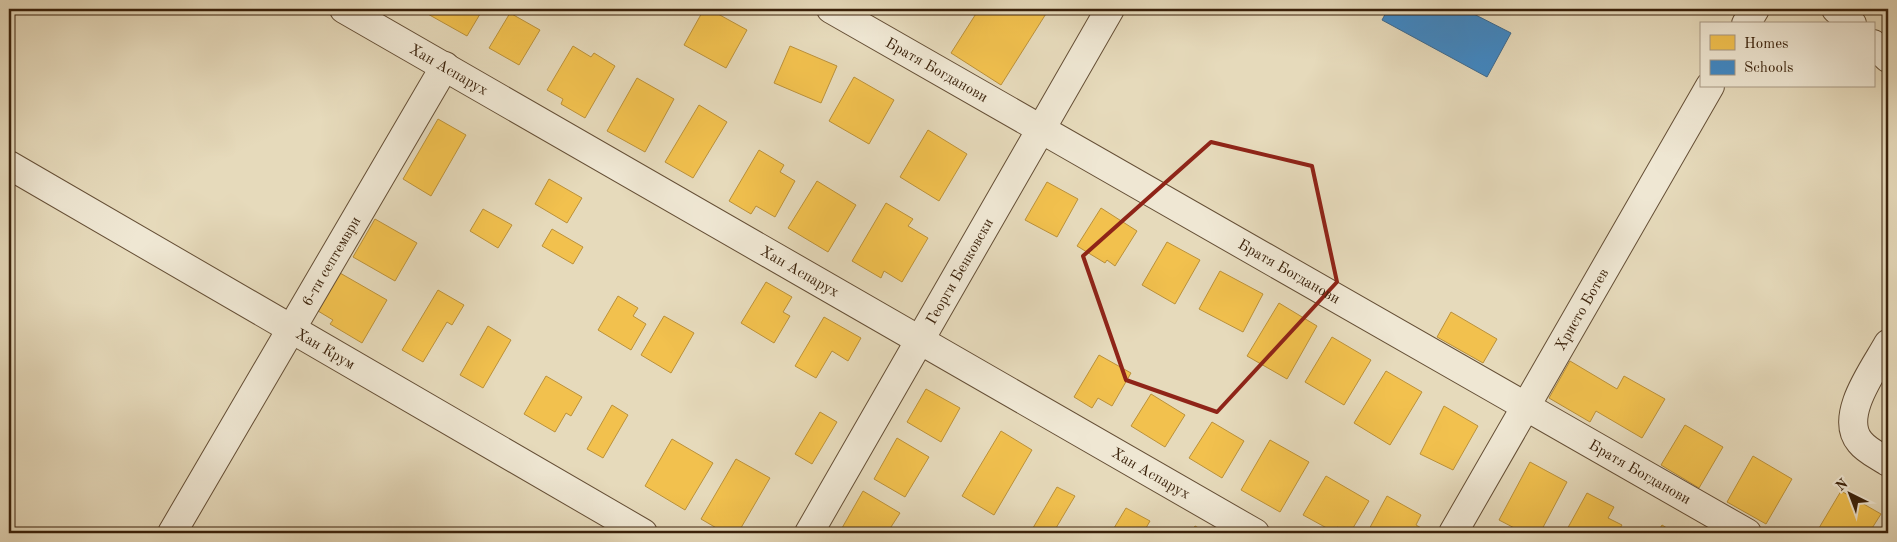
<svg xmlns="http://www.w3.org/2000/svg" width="1897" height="542" font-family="'Old Standard TT',serif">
<rect width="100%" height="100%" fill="#e6dabb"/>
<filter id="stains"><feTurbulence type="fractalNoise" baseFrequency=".004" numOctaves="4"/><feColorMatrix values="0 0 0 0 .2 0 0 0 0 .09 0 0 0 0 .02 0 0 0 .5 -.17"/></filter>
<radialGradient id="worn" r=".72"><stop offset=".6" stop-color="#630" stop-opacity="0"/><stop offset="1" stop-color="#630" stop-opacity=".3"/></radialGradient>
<g fill="#f2c14e" stroke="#bb913a">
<path d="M429 9H483L467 36 426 13Z"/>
<path d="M704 9H709L747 30 726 68 684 45Z"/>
<path d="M979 9H1049L1001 85 951 53Z"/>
<path d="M510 13 540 30 519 65 489 48Z"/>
<path d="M573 46 591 57 594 53 615 66 585 118 561 104 563 99 547 90Z"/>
<path d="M790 46 837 66 821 103 774 83Z"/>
<path d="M854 77 894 100 869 144 829 121Z"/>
<path d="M637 78 674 99 645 152 607 131Z"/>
<path d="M699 105 727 122 693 178 665 162Z"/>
<path d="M438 119 466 135 431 196 403 179Z"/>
<path d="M928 130 967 154 939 201 900 177Z"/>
<path d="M759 150 784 165 780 172 795 181 775 217 756 206 751 214 729 201Z"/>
<path d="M549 179 582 198 567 223 535 204Z"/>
<path d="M817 181 856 205 828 252 788 228Z"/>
<path d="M1047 182 1078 199 1057 237 1025 220Z"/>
<path d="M886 203 913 219 908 226 928 238 902 282 884 271 881 278 852 261Z"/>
<path d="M1101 208 1137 231 1115 266 1107 260 1105 263 1077 246Z"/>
<path d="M483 209 512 225 498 248 470 231Z"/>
<path d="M375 219 417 243 395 281 353 257Z"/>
<path d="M552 229 583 247 573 264 542 246Z"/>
<path d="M1167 242 1200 260 1175 304 1142 285Z"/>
<path d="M1220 271 1263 294 1243 332 1199 309Z"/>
<path d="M340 273 387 300 362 343 330 324 333 320 318 311Z"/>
<path d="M766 282 792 297 783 312 790 316 774 343 741 323Z"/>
<path d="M438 290 464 305 452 325 447 322 423 362 402 350Z"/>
<path d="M618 296 638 308 633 316 646 324 631 350 598 330Z"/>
<path d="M1279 303 1317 326 1287 379 1247 356Z"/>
<path d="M1451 312 1497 339 1483 363 1437 337Z"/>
<path d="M664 316 694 333 671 373 641 355Z"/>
<path d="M824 317 861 338 848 361 832 351 816 378 795 366Z"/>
<path d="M488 326 511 340 483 388 460 375Z"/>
<path d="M1332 337 1371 360 1344 405 1305 382Z"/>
<path d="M1099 355 1131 373 1112 406 1098 398 1092 408 1074 397Z"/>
<path d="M1570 361 1617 389 1624 376 1665 399 1642 438 1596 411 1590 422 1549 398Z"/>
<path d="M1386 371 1422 392 1390 445 1354 423Z"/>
<path d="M546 376 582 397 571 416 566 413 555 432 524 414Z"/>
<path d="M926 389 960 408 941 442 907 422Z"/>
<path d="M1151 394 1185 415 1165 447 1131 426Z"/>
<path d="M612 405 628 415 603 458 587 449Z"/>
<path d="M1444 406 1478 426 1453 470 1420 454Z"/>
<path d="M820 412 837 422 812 464 795 454Z"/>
<path d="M1212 422 1244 441 1222 478 1189 458Z"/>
<path d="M1685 425 1723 447 1699 488 1661 465Z"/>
<path d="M1001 431 1032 450 994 515 962 496Z"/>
<path d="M897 438 929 457 905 497 874 479Z"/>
<path d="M672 439 713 463 685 510 645 486Z"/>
<path d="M1270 440 1309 462 1280 512 1241 490Z"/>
<path d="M1753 456 1792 479 1766 524 1727 502Z"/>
<path d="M736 459 770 478 738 533H725L701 519Z"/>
<path d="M1530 462 1567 482 1540 533H1524L1499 520Z"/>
<path d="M1326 476 1369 501 1350 533 1337 527 1334 532 1303 515Z"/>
<path d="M1057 487 1075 496 1053 533H1030Z"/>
<path d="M863 491 900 513 891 527 899 532V533H852L842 528Z"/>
<path d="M1841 491 1881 514 1869 533H1816Z"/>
<path d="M1587 493 1614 507 1608 518 1622 525 1617 533H1565Z"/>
<path d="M1387 496 1421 515 1416 525 1423 529 1421 533H1367Z"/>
<path d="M1126 508 1150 521 1143 533H1111Z"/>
<path d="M1662 525 1675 533H1657Z"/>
<path d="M1195 526 1208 533H1190Z"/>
</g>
<path fill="#3f88c5" stroke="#3e698d" d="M1388 9H1464L1511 33 1487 77 1382 20Z"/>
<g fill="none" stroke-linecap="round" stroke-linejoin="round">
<g stroke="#654f36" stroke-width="30">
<g id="minor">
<path id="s1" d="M344 9 1255 533"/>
<path id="s2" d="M831 9 1747 533"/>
<path d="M1836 9 1852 24"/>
<path d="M1746 24 1755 9"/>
<path d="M1873 44 1888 58"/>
<path id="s3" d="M9 165 643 533"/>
<path d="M1888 344C1875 368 1838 416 1860 442 1867 451 1879 456 1888 462"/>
<path id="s4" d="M172 533 445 66"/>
<path id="s5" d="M809 533 1110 9"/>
<path id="s6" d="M1453 533 1710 86"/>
</g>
</g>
<use href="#minor" stroke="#efe7d3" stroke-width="28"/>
</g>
<path fill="none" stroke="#8f2418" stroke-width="4" stroke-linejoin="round" d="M1211 142 1312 166 1337 282 1217 412 1126 380 1083 256Z"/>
<g text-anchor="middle" stroke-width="5" stroke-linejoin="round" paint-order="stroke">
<g font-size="15" fill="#3a210a" stroke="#efe7d3">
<text dy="5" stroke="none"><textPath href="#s1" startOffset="121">Хан Аспарух</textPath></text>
<text dy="5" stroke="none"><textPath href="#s2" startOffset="122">Братя Богданови</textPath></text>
<text dy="5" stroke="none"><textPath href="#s4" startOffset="315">6-ти септември</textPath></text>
<text dy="5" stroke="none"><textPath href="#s1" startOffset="526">Хан Аспарух</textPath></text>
<text dy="5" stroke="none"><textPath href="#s5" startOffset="302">Георги Бенковски</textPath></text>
<text dy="5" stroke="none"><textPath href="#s2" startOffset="528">Братя Богданови</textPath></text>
<text dy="5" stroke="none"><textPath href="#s6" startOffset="258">Христо Ботев</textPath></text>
<text dy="5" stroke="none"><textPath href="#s3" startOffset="366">Хан Крум</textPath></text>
<text dy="5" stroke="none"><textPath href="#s2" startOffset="932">Братя Богданови</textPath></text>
<text dy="5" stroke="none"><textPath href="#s1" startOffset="931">Хан Аспарух</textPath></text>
</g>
</g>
<rect width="1897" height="542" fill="none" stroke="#e6dabb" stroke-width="30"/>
<rect x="10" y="10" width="1877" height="522" fill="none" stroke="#3a210a" stroke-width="2.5"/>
<rect x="15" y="15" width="1867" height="512" fill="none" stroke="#3a210a"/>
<rect x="1700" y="22" width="175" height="65" fill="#efe7d3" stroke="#a79883"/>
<rect x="1710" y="35" width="25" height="15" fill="#f2c14e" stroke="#a79883"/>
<text x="1744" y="48" font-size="15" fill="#3a210a">Homes</text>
<rect x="1710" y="60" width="25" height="15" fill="#3f88c5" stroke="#a79883"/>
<text x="1744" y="72" font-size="15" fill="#3a210a">Schools</text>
<g transform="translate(1850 494) rotate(318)" stroke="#efe7d3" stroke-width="4" paint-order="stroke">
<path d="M0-4L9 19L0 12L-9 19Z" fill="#3a210a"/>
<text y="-8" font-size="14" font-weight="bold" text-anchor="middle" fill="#3a210a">N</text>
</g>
<rect width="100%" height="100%" filter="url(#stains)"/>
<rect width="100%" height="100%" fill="url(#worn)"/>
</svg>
